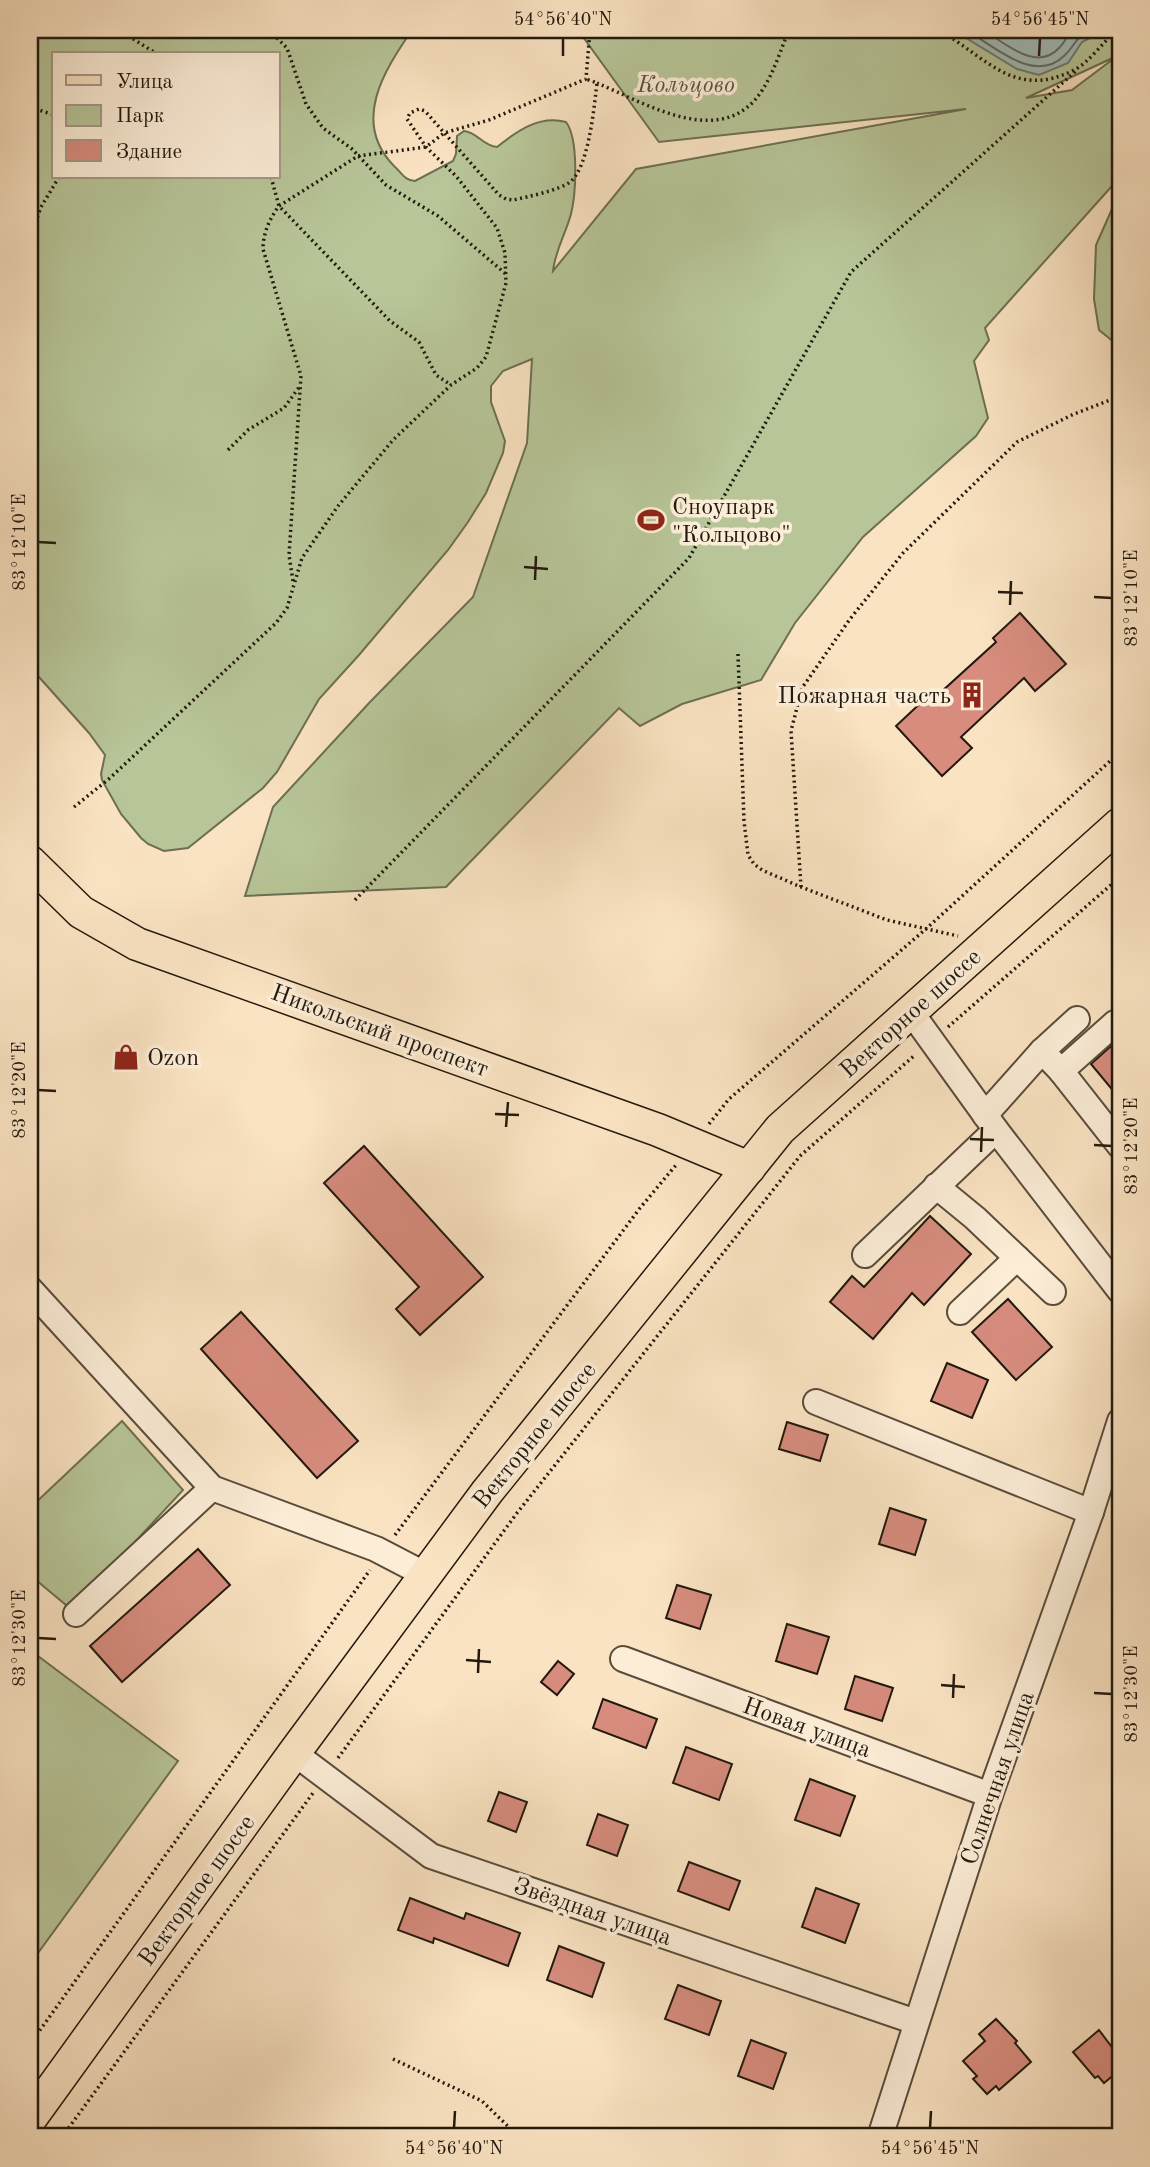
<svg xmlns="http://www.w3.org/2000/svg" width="1150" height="2167" font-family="'Old Standard TT',serif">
<rect width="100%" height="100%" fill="#fae3c2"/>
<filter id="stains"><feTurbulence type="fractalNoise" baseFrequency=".00286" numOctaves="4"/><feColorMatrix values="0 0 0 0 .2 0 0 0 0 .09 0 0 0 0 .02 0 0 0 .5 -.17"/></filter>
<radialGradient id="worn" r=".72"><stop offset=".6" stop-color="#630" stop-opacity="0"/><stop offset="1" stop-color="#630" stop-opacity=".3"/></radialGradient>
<g fill="#b7c598" stroke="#6c6f53" stroke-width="2" fill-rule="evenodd">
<path d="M30 30H412C384 71 351 122 394 166 401 172 405 181 415 181L453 161 456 154 457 136 464 131C477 132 483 146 497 147 517 131 539 115 566 122 579 139 576 194 571 214 566 233 555 251 553 271L636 169 966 109 659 142 578 30H1120V177L985 328 989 340 974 361 988 418 976 436 863 537 795 623 761 680 682 704 640 726 619 708 446 887 245 896 273 807 370 702 473 597 527 443 532 359 503 371 491 386V402L505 441 503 453 486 493 468 522 448 550 359 655 319 699 277 772 263 788 188 848 164 851 148 844 141 838 121 814 102 780 101 774 105 755 89 733 30 667ZM54 54H278V177H54ZM1117 56 1072 90 1026 98Z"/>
<path d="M1120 191V347L1099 330 1094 299 1096 245Z"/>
<path d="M122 1421 183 1490 72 1610 30 1575V1508Z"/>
<path d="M30 1650 178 1761 30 1964Z"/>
</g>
<path fill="#a1bdbb" stroke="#6e7b76" stroke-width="2" d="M953 30H1105L1082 42 1068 63 1039 75 1017 69Z"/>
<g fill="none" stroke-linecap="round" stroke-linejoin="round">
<g stroke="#626b64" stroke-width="2">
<path d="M966 30C993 45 1034 85 1064 56 1076 45 1073 39 1091 30"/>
<path d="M983 30C1004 42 1036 73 1059 48 1064 43 1068 35 1073 30"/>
</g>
</g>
<g fill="#d78c7e" stroke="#22190e" stroke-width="2">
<path d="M1020 613 1066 664 1035 691 1024 678 961 737 972 748 942 776 896 726 926 698 930 702 996 642 993 638Z"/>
<path d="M1120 1038V1099L1091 1064Z"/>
<path d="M364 1146 483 1277 420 1335 396 1309 419 1287 324 1183Z"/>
<path d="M930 1216 971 1254 924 1305 912 1293 873 1339 830 1302 852 1276 864 1287Z"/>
<path d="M1008 1299 1052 1347 1016 1380 972 1332Z"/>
<path d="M241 1312 358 1441 317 1478 201 1349Z"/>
<path d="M947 1363 988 1380 972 1418 931 1401Z"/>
<path d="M787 1422 828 1435 820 1461 779 1449Z"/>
<path d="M890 1508 926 1520 915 1555 879 1544Z"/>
<path d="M198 1549 230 1585 122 1682 90 1646Z"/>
<path d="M677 1585 711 1595 700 1629 666 1618Z"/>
<path d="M787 1624 829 1637 817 1674 776 1661Z"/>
<path d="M558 1661 574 1674 557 1695 541 1682Z"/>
<path d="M855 1676 893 1688 882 1721 845 1709Z"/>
<path d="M603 1699 657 1719 646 1748 593 1728Z"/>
<path d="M686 1747 732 1764 719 1800 673 1783Z"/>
<path d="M810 1779 855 1796 840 1836 795 1820Z"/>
<path d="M499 1792 527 1802 516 1832 488 1821Z"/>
<path d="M598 1814 628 1825 617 1856 587 1845Z"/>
<path d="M689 1862 740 1881 729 1910 678 1891Z"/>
<path d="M816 1888 859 1904 845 1943 802 1927Z"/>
<path d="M410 1898 464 1919 466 1913 520 1933 508 1966 434 1938 433 1943 398 1930Z"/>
<path d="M559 1946 604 1963 592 1997 547 1980Z"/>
<path d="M678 1985 721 2001 709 2035 665 2019Z"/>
<path d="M996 2019 1017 2041 1015 2043 1031 2062 999 2090 996 2086 987 2094 973 2079 977 2076 963 2061 985 2041 979 2034Z"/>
<path d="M1099 2030 1120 2058 1113 2066 1116 2073 1104 2083 1098 2076 1095 2078 1073 2052Z"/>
<path d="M751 2040 786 2053 773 2089 738 2076Z"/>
</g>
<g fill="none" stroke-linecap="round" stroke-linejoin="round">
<g stroke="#584c3b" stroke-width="28">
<g id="minor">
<path d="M911 1012 996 1130 1120 1291"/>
<path d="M1120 1021 1115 1023 1061 1071 1120 1146"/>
<path d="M1042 1051 1077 1019"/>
<path d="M985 1115 1042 1051 1061 1071"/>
<path d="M936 1186 975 1218 1053 1292"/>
<path d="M865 1255 996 1130"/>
<path d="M30 1289 212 1488 376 1549 426 1575"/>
<path d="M960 1312 1017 1258"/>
<path d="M816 1402 1091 1512"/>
<path d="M76 1614 212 1488"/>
<path d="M623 1659 990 1795"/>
<path d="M294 1753 431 1856 916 2022"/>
<path d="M880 2137 990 1795 1091 1512 1120 1421"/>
</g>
</g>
<g stroke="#22190e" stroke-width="35">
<g id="major">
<path d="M30 862 81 912 137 944 658 1130 749 1168"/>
<path d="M30 2119 294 1753 487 1492 780 1129 1120 824"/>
</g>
</g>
<g stroke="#22190e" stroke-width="3.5" stroke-dasharray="2 3.5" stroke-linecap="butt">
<path d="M119 30 157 54"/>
<path d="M269 30 287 48 306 104 323 128 352 149 386 185 438 216 507 275"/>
<path d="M939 30C987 58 1015 100 1074 70 1089 63 1104 40 1118 30"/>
<path d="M30 50 42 30"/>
<path d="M597 83C647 104 724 152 763 89 774 72 781 49 789 30"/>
<path d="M30 107 54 115"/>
<path d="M271 177 279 206 390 321 419 342 436 375 451 385"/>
<path d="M30 238 41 207 59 177"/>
<path d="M228 450 248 430 284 408 300 386"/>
<path d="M293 581 289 555 301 376 263 249C263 233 270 218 279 206L358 156 426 147 444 133 489 120 586 79 590 30"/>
<path d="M738 654 744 821 748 855 754 864 762 870 801 887 887 920 958 936"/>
<path d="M74 807 110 778 276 623 287 608 302 558 338 506 393 440 451 385 477 368 486 357 506 283 505 253 497 228 456 176 426 147 407 119 410 113 419 109 425 111 499 195 506 199 513 200C527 197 560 190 570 182 589 167 594 107 597 83L586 79"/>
<path d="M801 887 791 731 802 688 850 619 903 553 1017 442 1074 414 1120 396"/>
<path d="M355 900 689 558 851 272 1077 70"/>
<path d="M948 1027 1120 877"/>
<path d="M709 1124 729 1099 927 928 1120 752"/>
<path d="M395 1535 640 1208 676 1165"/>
<path d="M338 1758 517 1513 800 1156 915 1055"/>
<path d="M30 2044 370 1570"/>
<path d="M393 2059 482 2101 519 2137"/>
<path d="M62 2137 313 1793"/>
</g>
<use href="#minor" stroke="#fcedd7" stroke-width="24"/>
<use href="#major" stroke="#fae3c2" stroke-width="32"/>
</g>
<path fill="none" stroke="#22190e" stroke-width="2.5" d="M563 56V38M1039 56 1040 38M38 542 56 543M524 567 548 569M535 580 536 556M998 592 1023 593M1094 597 1112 598M1010 605 1011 581M38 1090 56 1091M495 1114 519 1115M506 1127 508 1102M970 1139 994 1140M1094 1145 1112 1146M981 1152 982 1127M38 1638 56 1639M466 1660 491 1662M478 1673 479 1649M941 1685 965 1687M1094 1693 1112 1694M953 1698 954 1674M454 2128 455 2111M930 2128 931 2111"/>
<defs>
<g id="stadium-bare" transform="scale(2.1)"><path d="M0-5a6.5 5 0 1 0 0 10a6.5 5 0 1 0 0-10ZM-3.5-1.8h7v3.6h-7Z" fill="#8f2418" stroke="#fcedd7" stroke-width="2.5" paint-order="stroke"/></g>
<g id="building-bare" transform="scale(2.1)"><path d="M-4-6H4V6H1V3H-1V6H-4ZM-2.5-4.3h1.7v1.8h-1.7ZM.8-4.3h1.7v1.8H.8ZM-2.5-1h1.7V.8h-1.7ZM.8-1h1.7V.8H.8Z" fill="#8f2418" stroke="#fcedd7" stroke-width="2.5" paint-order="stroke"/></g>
<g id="shop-bare" transform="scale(2.1)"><path d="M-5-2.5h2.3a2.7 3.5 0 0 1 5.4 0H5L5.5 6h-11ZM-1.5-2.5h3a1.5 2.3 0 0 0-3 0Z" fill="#8f2418" stroke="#fcedd7" stroke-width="2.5" paint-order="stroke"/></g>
</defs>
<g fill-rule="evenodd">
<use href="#stadium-bare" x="651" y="520"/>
<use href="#building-bare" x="972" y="695"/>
<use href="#shop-bare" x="126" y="1057"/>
</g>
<g text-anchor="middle" stroke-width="7" stroke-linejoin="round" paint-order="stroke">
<g font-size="24" font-style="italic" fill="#56553e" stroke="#fcedd7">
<text x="686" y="92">Кольцово</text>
</g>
<g font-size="24" fill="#22190e" stroke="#fcedd7" text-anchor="start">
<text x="672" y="514">Сноупарк<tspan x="672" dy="28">"Кольцово"</tspan></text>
<text x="951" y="703" text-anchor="end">Пожарная часть</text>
<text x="147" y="1065">Ozon</text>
</g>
<g font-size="24" fill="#22190e" stroke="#fcedd7">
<text transform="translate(910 1013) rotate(-42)" y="8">Векторное шоссе</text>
<text transform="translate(380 1030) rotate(20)" y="8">Никольский проспект</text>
<text transform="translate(534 1435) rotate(-51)" y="8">Векторное шоссе</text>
<text transform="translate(807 1727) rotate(20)" y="8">Новая улица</text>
<text transform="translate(997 1778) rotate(-71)" y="8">Солнечная улица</text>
<text transform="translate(196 1890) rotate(-54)" y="8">Векторное шоссе</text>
<text transform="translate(593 1911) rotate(19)" y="8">Звёздная улица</text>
</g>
</g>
<rect width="1150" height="2167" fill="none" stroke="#fae3c2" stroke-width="77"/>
<rect x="52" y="52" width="228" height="126" fill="#fcedd7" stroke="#a59887" stroke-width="2"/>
<rect x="66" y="75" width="35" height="10" fill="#fae3c2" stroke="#a59887" stroke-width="2"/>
<text x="116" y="88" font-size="21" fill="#22190e">Улица</text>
<rect x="66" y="105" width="35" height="21" fill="#b7c598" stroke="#a59887" stroke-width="2"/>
<text x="116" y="122" font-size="21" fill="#22190e">Парк</text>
<rect x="66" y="140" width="35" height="21" fill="#d78c7e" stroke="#a59887" stroke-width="2"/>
<text x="116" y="158" font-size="21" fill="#22190e">Здание</text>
<rect x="38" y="38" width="1074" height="2090" fill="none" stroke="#22190e" stroke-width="2.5"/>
<g font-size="18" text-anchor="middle" fill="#22190e">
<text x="563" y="25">54°56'40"N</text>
<text x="1040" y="25">54°56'45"N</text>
<text transform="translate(19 542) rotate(-90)" y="6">83°12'10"E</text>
<text transform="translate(1131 598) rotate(-90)" y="6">83°12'10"E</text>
<text transform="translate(19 1090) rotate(-90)" y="6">83°12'20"E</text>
<text transform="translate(1131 1146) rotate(-90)" y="6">83°12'20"E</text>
<text transform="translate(19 1638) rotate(-90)" y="6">83°12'30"E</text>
<text transform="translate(1131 1694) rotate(-90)" y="6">83°12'30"E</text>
<text x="454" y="2154">54°56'40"N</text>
<text x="930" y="2154">54°56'45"N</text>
</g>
<rect width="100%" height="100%" filter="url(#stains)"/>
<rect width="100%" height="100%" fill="url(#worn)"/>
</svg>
